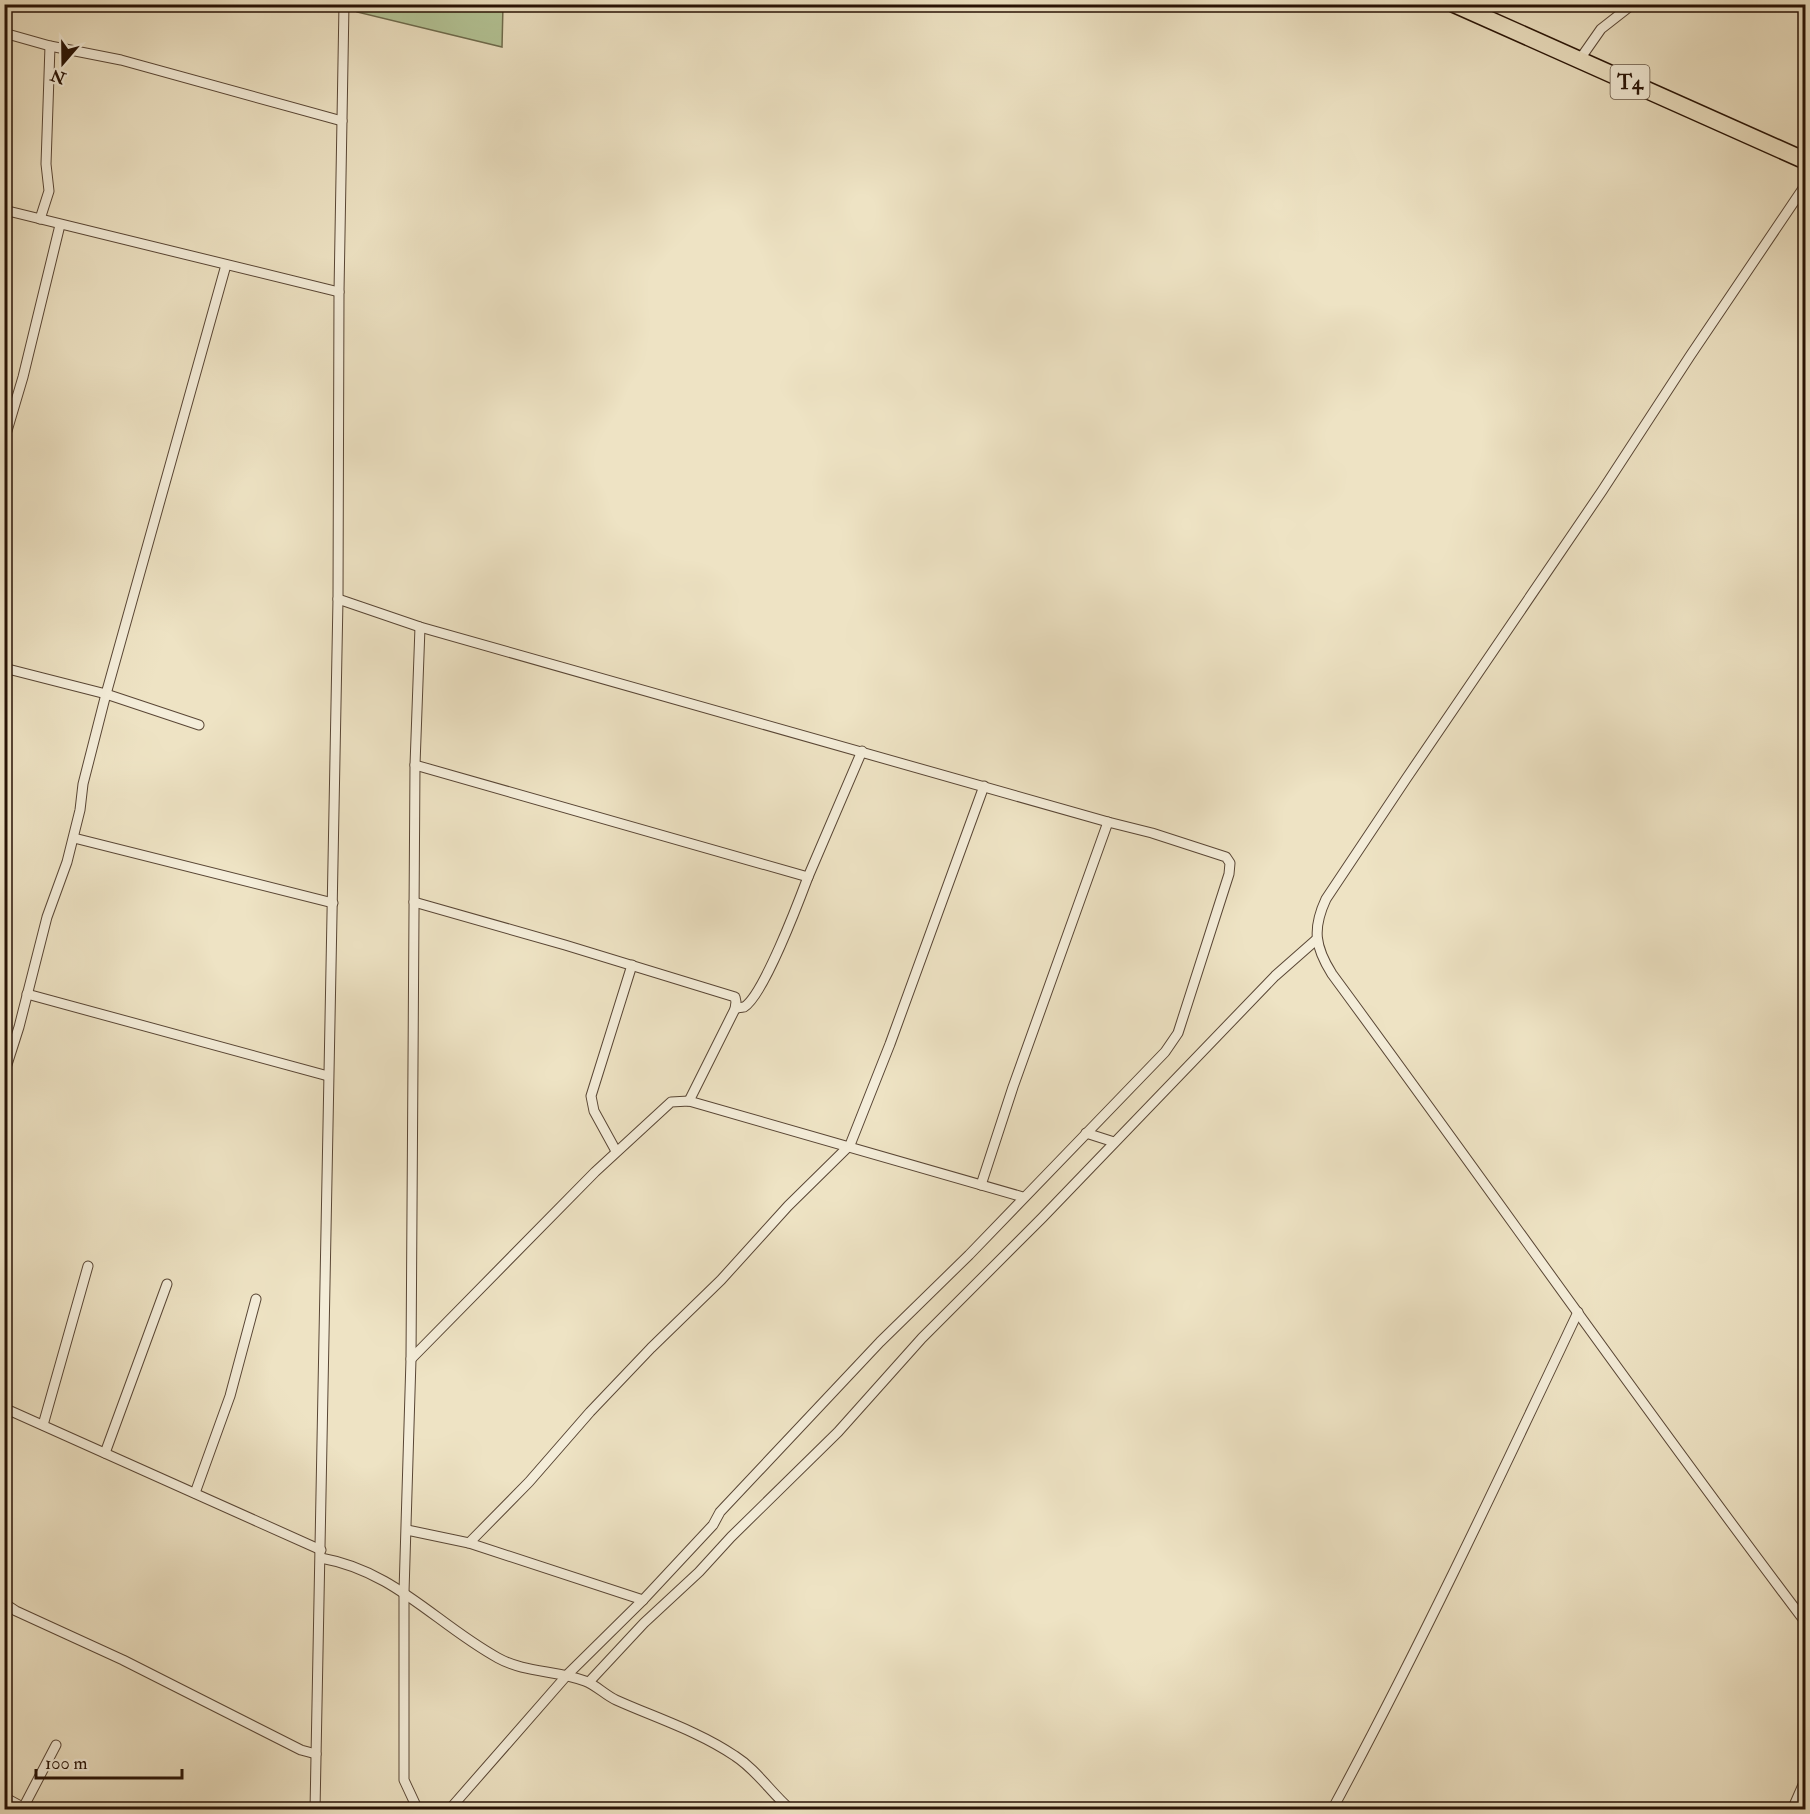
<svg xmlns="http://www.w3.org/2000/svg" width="1810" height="1814" font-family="'IM FELL Double Pica',serif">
<rect width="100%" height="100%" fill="#eee3c4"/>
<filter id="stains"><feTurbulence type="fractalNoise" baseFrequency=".00333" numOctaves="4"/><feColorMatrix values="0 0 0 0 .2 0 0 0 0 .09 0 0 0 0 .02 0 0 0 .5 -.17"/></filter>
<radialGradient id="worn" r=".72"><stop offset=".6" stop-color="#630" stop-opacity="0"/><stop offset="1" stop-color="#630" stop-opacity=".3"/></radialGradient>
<path fill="#b4c597" stroke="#6e6c4e" stroke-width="1.5" d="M357 5H503L502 47 357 12Z"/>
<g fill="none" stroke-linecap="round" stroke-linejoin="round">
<g stroke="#594635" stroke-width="11">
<g id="street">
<path d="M4 33 50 46 121 60 342 121"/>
<path d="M1580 59 1601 29 1633 4"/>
<path d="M1806 184 1690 356 1602 491 1406 779 1326 899C1312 929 1315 947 1332 974 1491 1190 1644 1409 1806 1623"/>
<path d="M4 210 339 292"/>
<path d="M40 219 49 191 46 164 50 46"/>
<path d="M4 441 23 377 60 225"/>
<path d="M338 599 420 627 1108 822 1152 833 1226 857 1230 863 1229 874 1178 1033 1165 1052 969 1255 880 1342 720 1512 713 1525 643 1600 568 1674 449 1810"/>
<path d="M4 668 106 694 199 725"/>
<path d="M415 765 808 877 862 751"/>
<path d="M74 838 333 903"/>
<path d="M414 902 565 945 735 997 736 1002 735 1009 689 1101"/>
<path d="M27 994 328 1076"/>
<path d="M735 1009C736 1008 743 1007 744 1007 763 996 799 901 808 877"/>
<path d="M4 1074 19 1027 47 917 67 862 80 810 83 784 106 694 226 265"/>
<path d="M1086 1133 1114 1142"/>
<path d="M616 1151 594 1111 591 1096 632 965"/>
<path d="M981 1185 1013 1087 1108 822"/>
<path d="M411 1359 595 1172 671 1102 689 1101 1023 1197"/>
<path d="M4 1408 321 1550"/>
<path d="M43 1425 88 1266"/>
<path d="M105 1453 167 1284"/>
<path d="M195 1493 230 1396 256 1299"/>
<path d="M407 1530 469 1543 643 1600"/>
<path d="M469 1543 529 1482 590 1412 651 1348 721 1280 788 1206 850 1145 890 1044 984 786"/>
<path d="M321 1558C395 1571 436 1624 498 1658 525 1673 556 1670 585 1681 596 1685 605 1695 616 1700 656 1718 698 1731 735 1756 757 1770 771 1793 791 1810"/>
<path d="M4 1603 16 1611 123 1660 301 1750 316 1754"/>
<path d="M589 1682 644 1623 699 1572 731 1537 838 1432 922 1338 1042 1218 1275 976 1317 939"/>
<path d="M4 1797 26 1809"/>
<path d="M22 1810 56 1745"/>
<path d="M315 1810 338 599 339 292 344 4"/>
<path d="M418 1810 404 1780V1592L411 1359 415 765 420 627"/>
<path d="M1332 1810C1420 1647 1499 1479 1578 1312"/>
<path d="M1792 1810 1806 1778"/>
</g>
</g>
<g stroke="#271205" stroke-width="19">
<path id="highway" d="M1454 4 1806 161"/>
</g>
<use href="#street" stroke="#f4edd9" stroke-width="9"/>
<use href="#highway" stroke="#eee3c4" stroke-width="16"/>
</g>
<g text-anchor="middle" stroke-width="6" stroke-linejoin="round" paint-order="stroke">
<rect fill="#f4edd9" stroke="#645445" stroke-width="1.5" x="1610.5" y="65" width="39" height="34" rx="4.5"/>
<g font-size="20" font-weight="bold" fill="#271205">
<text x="1630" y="89">T4</text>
</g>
</g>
<rect width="1810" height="1814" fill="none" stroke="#eee3c4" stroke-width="24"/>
<rect x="6" y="6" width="1798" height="1802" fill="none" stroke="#271205" stroke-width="3"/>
<rect x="12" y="12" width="1786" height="1790" fill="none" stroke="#271205" stroke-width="1.5"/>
<g transform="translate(63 63) rotate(200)" stroke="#f4edd9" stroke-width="4.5" paint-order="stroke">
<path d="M0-4.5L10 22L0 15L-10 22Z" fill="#271205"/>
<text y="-9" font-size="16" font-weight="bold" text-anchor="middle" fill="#271205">N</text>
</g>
<path d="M36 1769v9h146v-9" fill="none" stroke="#271205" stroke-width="3"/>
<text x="45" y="1769" font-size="18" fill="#271205" stroke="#f4edd9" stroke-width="4.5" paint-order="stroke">100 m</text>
<rect width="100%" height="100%" filter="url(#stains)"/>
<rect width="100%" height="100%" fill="url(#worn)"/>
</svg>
